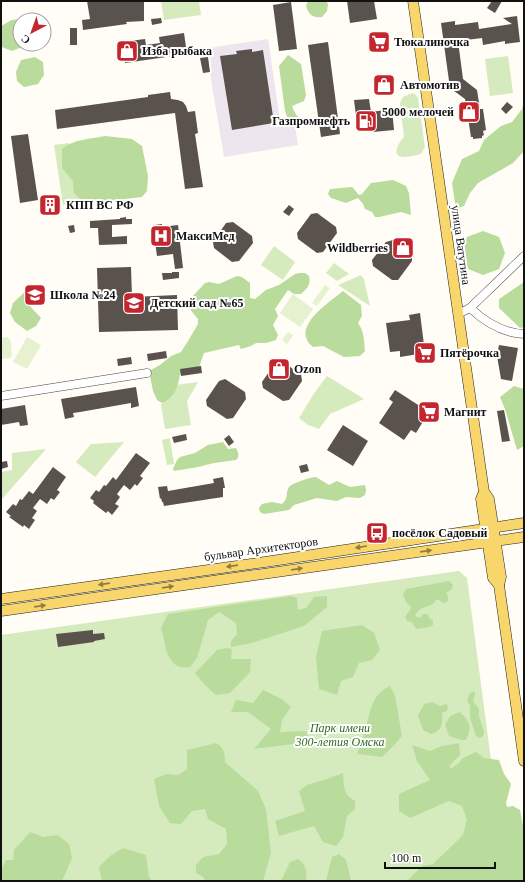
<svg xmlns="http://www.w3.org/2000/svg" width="525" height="882" font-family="Georgia,serif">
<rect width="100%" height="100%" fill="#fffdf5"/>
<path fill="#eee6ef" d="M268 39 280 120 294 119 298 145 224 157 210 74 212 73 209 49 215 47Z"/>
<g fill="#d5ebbd">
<path d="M161 1H199L201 15 164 20Z"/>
<path d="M508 56 513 93 490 96 485 59Z"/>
<path d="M412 93 416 95 418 98 425 147 421 154C416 155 409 157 404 157 390 157 399 142 404 137L400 103 403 97Z"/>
<path d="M69 143 75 183 87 202 63 205 54 145Z"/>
<path d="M274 246 295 262 283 280 261 265Z"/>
<path d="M334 263 349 274 337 281 326 273Z"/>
<path d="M361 275 364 279 370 306 338 285Z"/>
<path d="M327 376 364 399 330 414 319 429 308 425 299 418 313 395Z"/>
<path d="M198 382 187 401 191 425 165 429 161 405 175 385Z"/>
<path d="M170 438 174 464 167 465 162 440Z"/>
<path d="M124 442 95 477 76 462 91 444Z"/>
<path d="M46 449 2 499V500L1 472 12 470V453Z"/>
<path d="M459 571 467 578 507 881H1V635Z"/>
</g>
<g fill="#b9dc9c">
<path d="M308 1H326L328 4 327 11 322 17C312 18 309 15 306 6Z"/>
<path d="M20 19 21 20H20V44H23L22 47 12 51 2 47 1 45V26L12 20Z"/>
<path d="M288 55 301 64 306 95 304 101 292 106 295 113 300 119 297 125 289 122 285 111 279 66Z"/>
<path d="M35 57 43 62 44 75 38 84 24 87 17 81 16 72 21 60Z"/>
<path d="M524 101V151L513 163 478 183 470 193 464 206 456 209 452 183 462 159 479 151 484 140 501 126 512 122 522 109Z"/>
<path d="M105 136 132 139 142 146 148 176 147 191 142 197 89 203 81 200 74 193 73 181 62 168V149C73 139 91 139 105 136Z"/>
<path d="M393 180 406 186 409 193 411 215 401 212 379 217H375L372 212 365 209 363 204 358 198 346 203 331 198 328 194 330 189 352 187 359 195 362 194 371 183Z"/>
<path d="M483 231 499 237 505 253 499 269 483 275 468 269 461 253 467 237Z"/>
<path d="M300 273H305L309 276C311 284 308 288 301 294H294L288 290 275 309 278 316 273 325 278 335 276 340 266 343H256L251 346 241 349 239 345 204 353 198 370 185 371 180 374C178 386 175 398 162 403L157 400 153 391 149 371 160 365 171 356 181 352 188 341 198 324V319L189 308 191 298 205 283 209 282 219 284 237 276 242 277 250 283V298L255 299 266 290 279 285 295 274Z"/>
<path d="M524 282V327L520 328 499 308V299Z"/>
<path d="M33 284 37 289 29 305 41 318 36 326 27 331 15 322 10 313 13 303Z"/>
<path d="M343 291 361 305 362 316 358 323C364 331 364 340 365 351L360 356 344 357 323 346 313 347C311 345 308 343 307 340 298 322 331 301 343 291Z"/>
<path d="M514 386 524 389V446L517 450 505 409 500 397Z"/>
<path d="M223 442 228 449 236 448C238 452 240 457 236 460L214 463 198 467 174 471 173 469 177 460 180 457 195 453 208 445Z"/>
<path d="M316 477 329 485 337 481 350 487 365 485 366 490 365 495 360 498 346 497 337 501 317 498 294 505 289 510 264 514 260 512 259 508 262 504 272 502 282 504C289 498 285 493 289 487 292 483 312 477 316 477Z"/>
<path d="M449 581 453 585 452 589 446 593 448 596V601L443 603 439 600H436L434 603C427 608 418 607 415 616L420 618 423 614H428L430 619 433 621V625L429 627 416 629 412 622 407 621 405 617 410 610 411 607 406 602 403 594 406 589Z"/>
<path d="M291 596 297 598 298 610 306 608 314 597 327 596V607L304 626 252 643 231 647V641L237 634 236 623 219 612 208 620 197 658 190 667C187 667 183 668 180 667 165 662 165 640 161 628L168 614Z"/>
<path d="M362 625 374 633 380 650 372 660 359 663 353 677 341 681 337 695 319 689 316 657 322 631Z"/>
<path d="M227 648 232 649 231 659H251L250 672 230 693 216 695 205 685 195 673 217 650Z"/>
<path d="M390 686 395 696 402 736 395 744 382 757 357 754C360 746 363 739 365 731 371 711 370 696 390 686Z"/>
<path d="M263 690 282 699 291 707 282 720 280 732 306 731 309 742 254 749 271 729 248 712H231L236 700 253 703Z"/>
<path d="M474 691 475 694 473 701 479 709V716L484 732 483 736 480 738 476 736 470 718V706L467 700 470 693Z"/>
<path d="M432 702 440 706 447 704 448 709 446 711 442 713C443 723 442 731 431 734L423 730 418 716 424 704Z"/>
<path d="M460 712C469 721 473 727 466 740H461L449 736 445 725 450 716Z"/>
<path d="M216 743C224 748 225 752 225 762L258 791 266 809 271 853 263 881H205L203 877 196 873V865L203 857 219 854 227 844 226 829 208 819 205 809 192 811 181 824 170 823 159 806 154 779 166 774 178 775 187 769V750Z"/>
<path d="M459 743 460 755 450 765V769L458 764 463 758 476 752 484 758 499 760 504 774 511 784 506 803 507 807 513 806 520 810 524 831V881H407L422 866 433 864 463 835 467 820 462 806 449 801 410 818 399 811V794L430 780 417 761 412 745 430 751 442 746Z"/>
<path d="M343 773C344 786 343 795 355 801V809L347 816 343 837 336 846 323 842 314 826 279 836 275 821 305 811 299 791 307 785 327 779Z"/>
<path d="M30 832 43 837 58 835 69 844 72 858 62 881H1V870L6 860H13L14 850Z"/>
<path d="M123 848 146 855 149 877 152 881H102L99 867 110 856Z"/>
<path d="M339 854 346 860 351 881H326L332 857Z"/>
<path d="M298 859C306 864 307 872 306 881H281L290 862Z"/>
</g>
<g fill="#e6f2cf">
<path d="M325 285 330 288 317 306 312 303Z"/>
<path d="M293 294 313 309 300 327 280 313Z"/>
<path d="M288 332 293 335 287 344 282 340Z"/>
<path d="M7 337 11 341 12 355 10 358 1 359V338Z"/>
<path d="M27 337 41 345 27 369 13 362Z"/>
</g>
<g fill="#5a524d">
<path d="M87 1H144V21L126 22 127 24 83 30 82 20 90 19Z"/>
<path d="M347 1H374L377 19 350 23Z"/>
<path d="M492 1H502L495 13 487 8Z"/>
<path d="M291 2 297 49 279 51 273 5Z"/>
<path d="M517 16 520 42 505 44V41L483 45 482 38 458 41 463 79 477 90 480 109H483L486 130 483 131 484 135 482 136V138L473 139V137H471L465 99 450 88 441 23 455 21V25L478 22 479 29 512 24 503 18Z"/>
<path d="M161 18 162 23 152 25 151 19Z"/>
<rect x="70" y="28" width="7" height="17"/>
<path d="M184 33 187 54 125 63 122 42 145 39 146 45 160 43 159 37Z"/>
<path d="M328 42 340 134 321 137 308 45Z"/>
<path d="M252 49V52L263 50 274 123 232 130 220 56 237 54 236 51Z"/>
<path d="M208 57 210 72 203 73 200 58Z"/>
<path d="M170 92 171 99 178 100 183 102 186 106 188 112 195 111 198 133 195 134 203 187 185 189 175 113 57 129 55 110 148 97V95Z"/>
<path d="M369 99 371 112 392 109 394 130 373 132V130L358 132 354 100Z"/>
<path d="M507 102 513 107 506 114 501 109Z"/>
<path d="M28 134 38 200 20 203 11 136Z"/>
<path d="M53 202 54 211 48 212 46 203Z"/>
<path d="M289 205 294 209 289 216 283 212Z"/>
<path d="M317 213 336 227 337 233 323 252 317 253 298 239 297 233 311 214Z"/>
<path d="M126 217V219H132V224L112 225V237L127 236V244L99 245 98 228H90V221L120 219V218Z"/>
<path d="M233 222 252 236 253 243 239 261 232 262 214 248 213 242 226 223Z"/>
<path d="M162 224V227L178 225 183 268 175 269 173 254 157 256 153 228H156L155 225Z"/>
<path d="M74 225 75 232 70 233 68 226Z"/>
<path d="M393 240 412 254V261L398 280H392L373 266 372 260 386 242Z"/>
<path d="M131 267 132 297 177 295 178 330 99 332 97 268Z"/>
<path d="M172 272H179V278L163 280 162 273H172Z"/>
<path d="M420 313 425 353 400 357V351L390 352 386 323 410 320 409 315Z"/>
<path d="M499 345 518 348 512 381 501 379 497 356Z"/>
<path d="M166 351 167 358 148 361 147 354Z"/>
<path d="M131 357 132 364 118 366 117 359Z"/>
<path d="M281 361 301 374 302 381 289 400 283 401 263 388 262 382 275 363Z"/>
<path d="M201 366 202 373 181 376 180 369Z"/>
<path d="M225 379 245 392 246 399 233 418 227 419 207 406 206 400 219 381Z"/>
<path d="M136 387 139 406 131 408V403L80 412 73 413 74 417 65 419 61 399Z"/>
<path d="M395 390 429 412 416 433 411 430 404 440 379 423 393 402 389 399Z"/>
<path d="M25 405 28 425 20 426 19 422 1 425V409Z"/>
<path d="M504 410 510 441 502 442 497 411Z"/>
<path d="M343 425 368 441 353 466 327 450Z"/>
<path d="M186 434 187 440 174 443 172 437Z"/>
<path d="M229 435 234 442 229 446 224 439Z"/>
<path d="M136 453 150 463 140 476 143 478 137 486 135 484 130 490 124 485 117 494 120 497 115 504 119 506 112 515 108 511 106 513 93 503 94 501 90 498 96 490 99 492 104 485 106 486 113 477 116 480Z"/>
<path d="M7 461 8 467 1 469V462Z"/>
<path d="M307 464 309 471 301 473 299 466Z"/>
<path d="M53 467 66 477 57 490 60 492 54 500 51 498 47 504 40 499 33 508 37 511 32 518 35 520 29 529 24 525 23 527 9 517 11 516 6 512 13 504 16 506 20 499 22 500 29 491 33 494Z"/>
<path d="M223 477 225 488H223V497L164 506 163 502H162L161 498 160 499 158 487 167 486 168 491 214 483 213 479Z"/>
<path d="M93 630V634L104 633 105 639 94 641V642L58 647 56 634Z"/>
</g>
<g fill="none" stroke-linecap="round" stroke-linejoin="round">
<g stroke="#444" stroke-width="9">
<g id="minor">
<path d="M470 308C485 322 503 333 524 334"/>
<path d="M458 314 470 308 524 256"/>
<path d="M1 396 147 373"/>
</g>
</g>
<g stroke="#222" stroke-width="11">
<g id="major">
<path d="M413 1 484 492 481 499 493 578 499 585"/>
<path d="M484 492 489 499 501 577 499 585 524 761"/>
<path d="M1 599 265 562 524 523"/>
<path d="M1 611 524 537"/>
</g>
</g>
<use href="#minor" stroke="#fff" stroke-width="8"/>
<use href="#major" stroke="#f9d66b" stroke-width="10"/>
</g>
<defs><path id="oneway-solid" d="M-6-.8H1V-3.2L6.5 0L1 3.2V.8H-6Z"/></defs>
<g fill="#917d42">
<use href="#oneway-solid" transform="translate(361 547) rotate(171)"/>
<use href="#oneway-solid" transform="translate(426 551) rotate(-8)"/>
<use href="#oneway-solid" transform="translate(232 566) rotate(172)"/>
<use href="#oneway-solid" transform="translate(297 569) rotate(-8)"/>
<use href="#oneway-solid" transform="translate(104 584) rotate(172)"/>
<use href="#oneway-solid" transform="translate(168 587) rotate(-8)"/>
<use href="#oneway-solid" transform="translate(40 606) rotate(-8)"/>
</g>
<defs>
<g id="supermarket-square" transform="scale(1.15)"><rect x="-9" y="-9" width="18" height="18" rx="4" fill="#c4262e" stroke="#fff"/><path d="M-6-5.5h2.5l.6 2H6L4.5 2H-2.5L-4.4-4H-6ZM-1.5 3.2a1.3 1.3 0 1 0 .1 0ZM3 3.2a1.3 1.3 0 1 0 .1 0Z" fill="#fff"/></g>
<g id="shop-square" transform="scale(1.15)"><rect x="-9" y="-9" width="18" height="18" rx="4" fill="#c4262e" stroke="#fff"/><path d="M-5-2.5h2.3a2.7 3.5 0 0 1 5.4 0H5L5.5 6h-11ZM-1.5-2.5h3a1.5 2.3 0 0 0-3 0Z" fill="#fff"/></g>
<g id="fuel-square" transform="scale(1.15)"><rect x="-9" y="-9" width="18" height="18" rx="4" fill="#c4262e" stroke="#fff"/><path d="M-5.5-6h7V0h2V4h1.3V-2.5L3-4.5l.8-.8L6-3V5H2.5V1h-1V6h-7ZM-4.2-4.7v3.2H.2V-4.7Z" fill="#fff"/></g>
<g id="building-square" transform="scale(1.15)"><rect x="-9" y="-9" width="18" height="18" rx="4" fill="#c4262e" stroke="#fff"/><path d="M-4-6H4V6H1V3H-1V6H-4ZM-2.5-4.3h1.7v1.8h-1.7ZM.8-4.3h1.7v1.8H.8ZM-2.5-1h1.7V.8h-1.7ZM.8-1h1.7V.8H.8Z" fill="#fff"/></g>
<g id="hospital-square" transform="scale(1.15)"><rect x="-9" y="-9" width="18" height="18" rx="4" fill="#c4262e" stroke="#fff"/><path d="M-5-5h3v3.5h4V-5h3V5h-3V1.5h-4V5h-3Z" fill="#fff"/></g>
<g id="school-square" transform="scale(1.15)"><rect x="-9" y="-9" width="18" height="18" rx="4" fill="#c4262e" stroke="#fff"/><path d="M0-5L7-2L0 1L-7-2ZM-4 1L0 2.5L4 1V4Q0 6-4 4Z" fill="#fff"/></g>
<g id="bus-square" transform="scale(1.15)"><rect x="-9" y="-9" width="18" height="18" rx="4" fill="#c4262e" stroke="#fff"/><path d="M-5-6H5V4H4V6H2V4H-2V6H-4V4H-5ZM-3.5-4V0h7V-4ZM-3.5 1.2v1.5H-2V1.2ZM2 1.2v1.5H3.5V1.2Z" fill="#fff"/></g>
</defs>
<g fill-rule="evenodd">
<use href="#supermarket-square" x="379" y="42"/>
<use href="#shop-square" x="127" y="51"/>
<use href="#shop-square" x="384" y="85"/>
<use href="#shop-square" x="469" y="112"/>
<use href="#fuel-square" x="366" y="121"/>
<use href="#building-square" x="50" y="205"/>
<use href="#hospital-square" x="161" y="236"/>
<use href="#shop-square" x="403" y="248"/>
<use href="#school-square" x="35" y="295"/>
<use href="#school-square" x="134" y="303"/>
<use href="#supermarket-square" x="425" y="353"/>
<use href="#shop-square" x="279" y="369"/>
<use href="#supermarket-square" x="429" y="412"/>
<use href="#bus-square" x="377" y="533"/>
</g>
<g text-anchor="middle" stroke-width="4" stroke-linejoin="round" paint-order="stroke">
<g font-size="12" font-weight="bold" fill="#111" stroke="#fff" text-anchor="start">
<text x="394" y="46">Тюкалиночка</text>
<text x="142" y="55">Изба рыбака</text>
<text x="400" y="89">Автомотив</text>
<text x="454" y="116" text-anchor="end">5000 мелочей</text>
<text x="350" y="125" text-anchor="end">Газпромнефть</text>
<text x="66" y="209">КПП ВС РФ</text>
<text x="176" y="240">МаксиМед</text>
<text x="388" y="252" text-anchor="end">Wildberries</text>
<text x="50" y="299">Школа №24</text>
<text x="150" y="307">Детский сад №65</text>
<text x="440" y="357">Пятёрочка</text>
<text x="294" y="373">Ozon</text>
<text x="444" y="416">Магнит</text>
<text x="392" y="537">посёлок Садовый</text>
</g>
<g font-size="12" fill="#111" stroke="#fff">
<text transform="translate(461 245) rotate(82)" y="4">улица Ватутина</text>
<text transform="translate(261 549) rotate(-8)" y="4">бульвар Архитекторов</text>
</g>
<g font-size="12" font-style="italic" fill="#2f6b1f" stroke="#fff">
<text x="340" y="732">Парк имени<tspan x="340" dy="14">300-летия Омска</tspan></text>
</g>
</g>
<rect width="525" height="882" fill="none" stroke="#111111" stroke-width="4"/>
<g transform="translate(32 32) rotate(221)"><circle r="19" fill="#ffffff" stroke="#a0a0a0"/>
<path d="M0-3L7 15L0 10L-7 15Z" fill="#c4262e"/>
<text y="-6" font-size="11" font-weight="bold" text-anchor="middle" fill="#111111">С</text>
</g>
<path d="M385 862v6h110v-6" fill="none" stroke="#111111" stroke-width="2"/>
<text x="391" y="862" font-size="12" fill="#111111" stroke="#ffffff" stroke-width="3" paint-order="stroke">100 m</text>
</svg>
